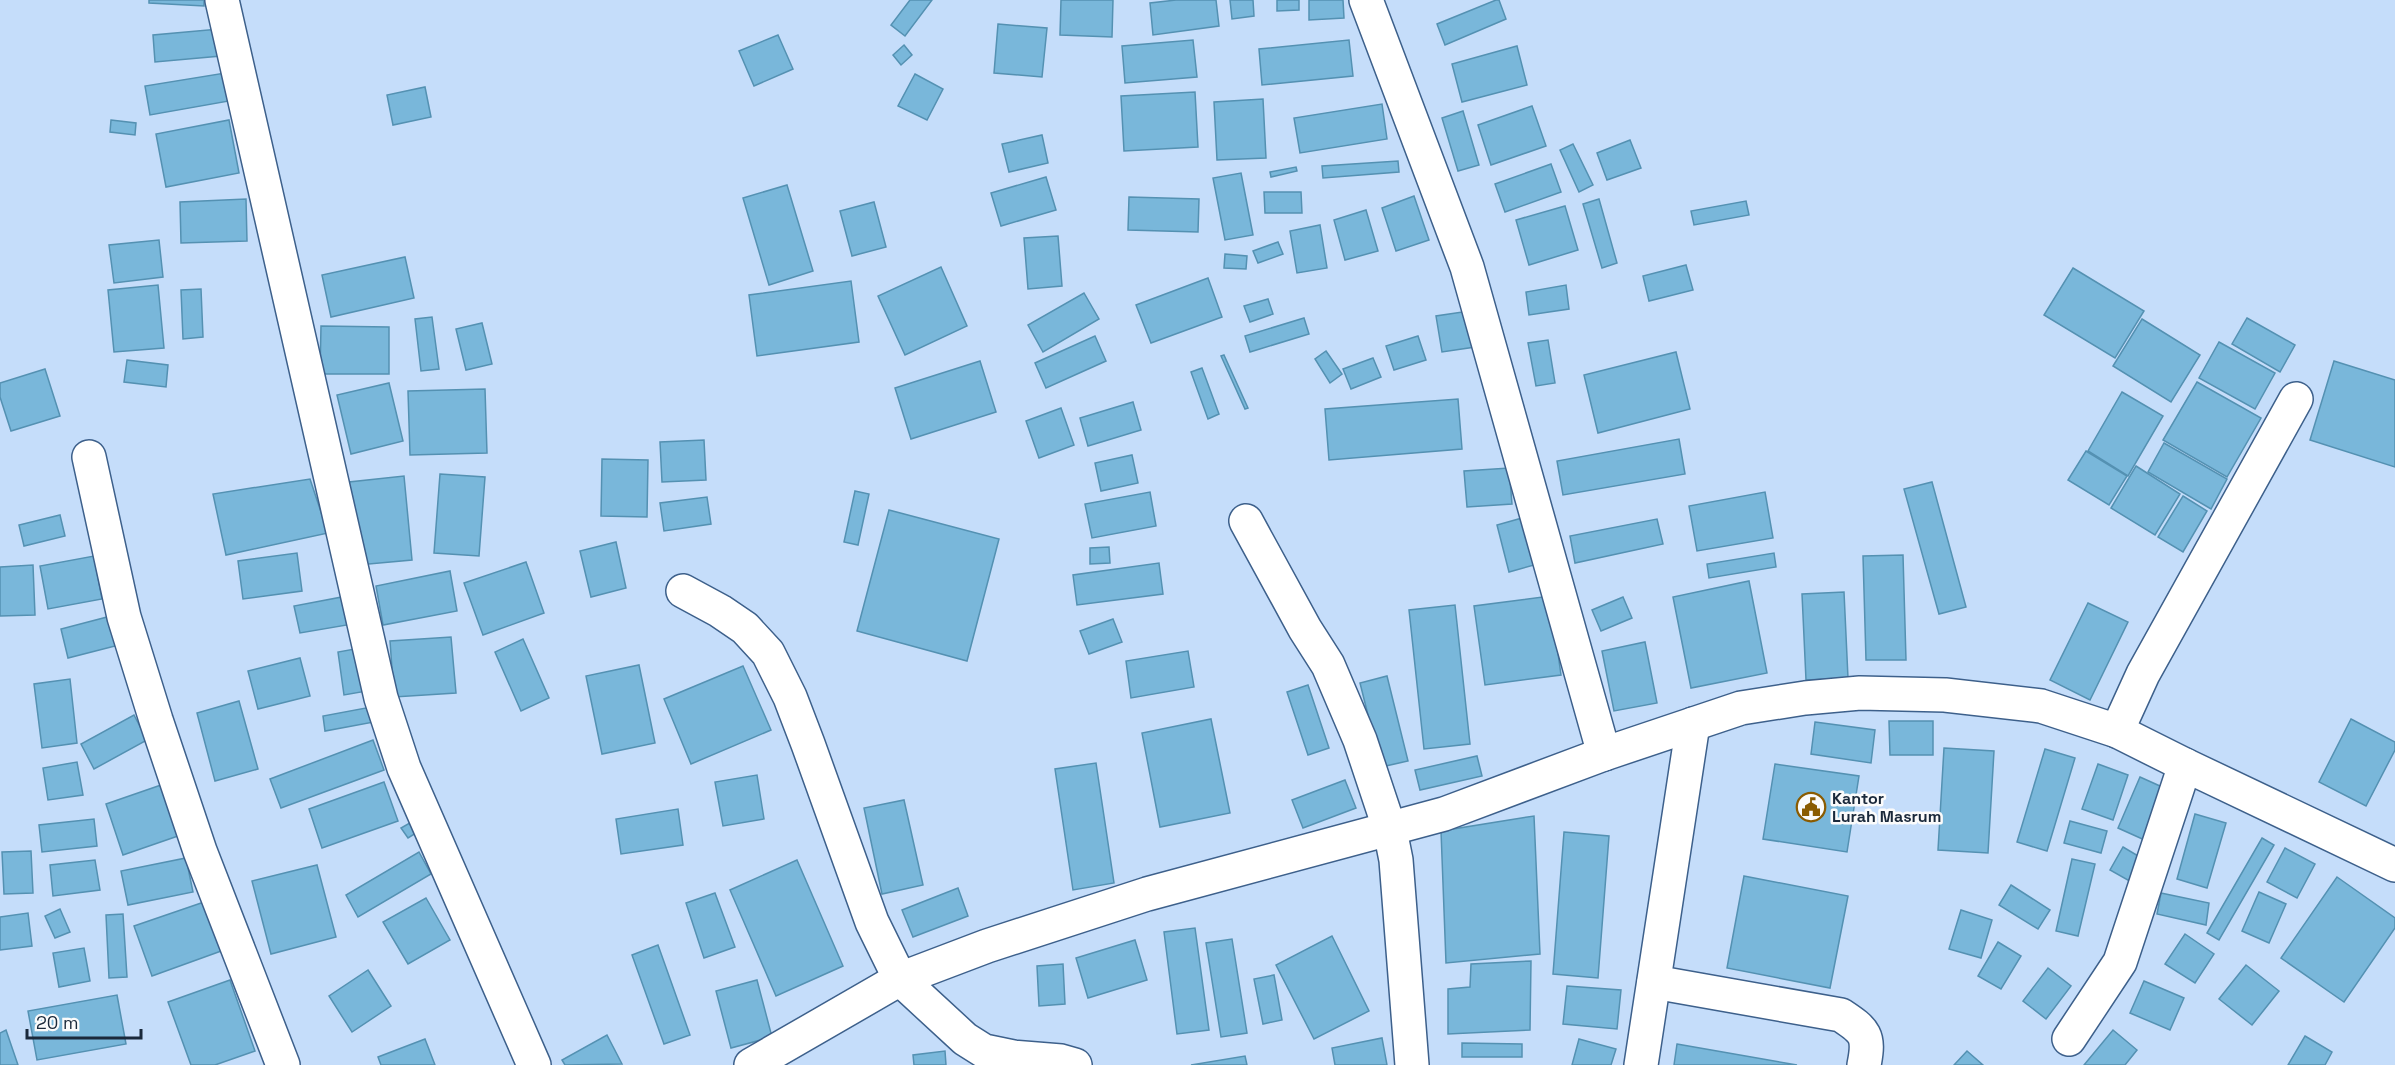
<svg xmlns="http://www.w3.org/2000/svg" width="2395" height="1065" font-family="'Space Grotesk',sans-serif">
<rect width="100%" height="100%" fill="#c5ddfa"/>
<g fill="#79b7da" stroke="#5491b2" stroke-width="1.5">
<path d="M149 0H204V6L149 3Z"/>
<path d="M910 0H932L905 36 891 25Z"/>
<path d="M1061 0H1113L1112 37 1060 35Z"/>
<path d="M1176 0H1216L1219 26 1153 35 1150 3Z"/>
<path d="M1230 0H1253L1254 16 1232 19Z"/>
<path d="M1277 0H1299V10L1277 11Z"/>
<path d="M1309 0H1343L1344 18 1309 20Z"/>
<path d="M1496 0H1499L1506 19 1445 45 1437 24Z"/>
<path d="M998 24 1047 28 1042 77 994 73Z"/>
<path d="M219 29 221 56 155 62 153 35Z"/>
<path d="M778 35 793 69 754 86 739 51Z"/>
<path d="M1193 40 1197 77 1125 83 1122 46Z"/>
<path d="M1349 40 1353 76 1262 85 1259 49Z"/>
<path d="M904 45 912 55 901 65 893 55Z"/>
<path d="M1517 46 1527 85 1462 102 1452 64Z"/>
<path d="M225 73 229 101 150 115 145 86Z"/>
<path d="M915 74 943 89 927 120 898 106Z"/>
<path d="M425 87 431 117 393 125 387 95Z"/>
<path d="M1195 92 1198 147 1124 151 1121 96Z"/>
<path d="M1263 99 1266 158 1217 160 1214 102Z"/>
<path d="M1382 104 1387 139 1300 153 1294 118Z"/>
<path d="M1532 106 1546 146 1491 165 1478 125Z"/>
<path d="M1463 111 1479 165 1458 171 1442 118Z"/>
<path d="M111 120 136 123 135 135 110 132Z"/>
<path d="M229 120 239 173 166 187 156 134Z"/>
<path d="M1042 135 1048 163 1009 172 1002 144Z"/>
<path d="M1630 140 1641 168 1607 180 1597 153Z"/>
<path d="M1573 144 1593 185 1579 192 1560 150Z"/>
<path d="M1398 161 1399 172 1323 178 1322 166Z"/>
<path d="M1551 164 1561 192 1505 212 1495 184Z"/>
<path d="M1296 167 1297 171 1271 177 1270 172Z"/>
<path d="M1241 173 1253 235 1225 240 1213 178Z"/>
<path d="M1046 177 1056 210 1001 226 991 193Z"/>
<path d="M787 185 813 271 769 285 743 198Z"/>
<path d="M1264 192H1301L1302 213H1265Z"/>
<path d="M1414 196 1429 240 1396 251 1382 208Z"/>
<path d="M1129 197 1199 199 1198 232 1128 230Z"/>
<path d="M246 199 247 241 181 243 180 202Z"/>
<path d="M1599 199 1617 263 1602 268 1583 204Z"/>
<path d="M1746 201 1749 215 1694 225 1691 211Z"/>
<path d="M874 202 886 247 852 256 840 211Z"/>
<path d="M1565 206 1578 250 1529 265 1516 220Z"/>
<path d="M1366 210 1378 251 1345 260 1334 220Z"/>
<path d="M1320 225 1327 268 1297 273 1290 231Z"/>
<path d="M1058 236 1062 286 1028 289 1024 238Z"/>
<path d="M159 240 163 277 114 283 109 245Z"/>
<path d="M1278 242 1283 254 1258 263 1253 251Z"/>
<path d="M1225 254 1247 256 1246 269 1224 268Z"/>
<path d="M405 257 414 298 331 317 322 275Z"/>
<path d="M1686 265 1693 290 1649 301 1643 276Z"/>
<path d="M941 267 967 326 905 355 878 296Z"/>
<path d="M2073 268 2144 311 2115 358 2044 315Z"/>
<path d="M1208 278 1222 317 1151 343 1136 305Z"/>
<path d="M851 281 859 342 757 356 749 295Z"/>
<path d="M158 285 164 348 114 352 108 290Z"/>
<path d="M1566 285 1569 309 1529 315 1526 292Z"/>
<path d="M201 289 203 337 183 339 181 290Z"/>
<path d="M1084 293 1099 319 1043 352 1028 325Z"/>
<path d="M1268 299 1273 314 1250 322 1244 306Z"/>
<path d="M1469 311 1475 347 1442 352 1436 316Z"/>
<path d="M432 317 439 369 421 371 415 319Z"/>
<path d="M1304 318 1309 334 1250 352 1245 336Z"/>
<path d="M2247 318 2295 345 2280 372 2232 344Z"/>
<path d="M2142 319 2200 355 2171 402 2113 366Z"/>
<path d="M482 323 492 364 466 370 456 329Z"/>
<path d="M321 326 389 327V374H320Z"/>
<path d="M1095 336 1106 361 1046 388 1035 363Z"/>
<path d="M1418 336 1426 360 1394 370 1386 346Z"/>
<path d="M1548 340 1555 383 1536 386 1528 343Z"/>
<path d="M2219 342 2275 373 2255 409 2199 378Z"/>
<path d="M1326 351 1342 374 1330 383 1315 359Z"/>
<path d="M1676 352 1690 409 1598 433 1584 375Z"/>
<path d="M1224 355 1248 408 1245 409 1221 356Z"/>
<path d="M1373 358 1381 377 1351 389 1343 369Z"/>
<path d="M127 360 168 365 166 387 124 382Z"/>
<path d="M980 361 996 412 911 439 895 388Z"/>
<path d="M2334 361 2395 380V467L2310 440Z"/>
<path d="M1202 368 1219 414 1208 419 1191 372Z"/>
<path d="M45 369 60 416 11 431 0 397V383Z"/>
<path d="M2197 382 2261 418 2227 477 2163 440Z"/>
<path d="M389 383 403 441 351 454 337 395Z"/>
<path d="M485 389 487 453 410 455 408 391Z"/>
<path d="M2122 392 2163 416 2128 476 2088 451Z"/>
<path d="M1458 399 1462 449 1329 460 1325 409Z"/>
<path d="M1133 402 1141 430 1088 446 1080 418Z"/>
<path d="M1061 408 1074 445 1039 458 1026 421Z"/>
<path d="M1679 439 1685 474 1563 495 1557 461Z"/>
<path d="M704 440 706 480 662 482 660 442Z"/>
<path d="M2164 443 2227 479 2211 509 2148 472Z"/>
<path d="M2086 451 2127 476 2109 505 2068 480Z"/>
<path d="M1132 455 1138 483 1101 491 1095 463Z"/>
<path d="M602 459 648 460 647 517 601 516Z"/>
<path d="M2136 466 2180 494 2155 535 2111 508Z"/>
<path d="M1509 468 1512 504 1467 507 1464 471Z"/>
<path d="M440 474 485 477 479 556 434 553Z"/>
<path d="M404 476 412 560 358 565 349 482Z"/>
<path d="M310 479 328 533 226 555 213 494Z"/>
<path d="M1932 482 1966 607 1939 614 1904 489Z"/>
<path d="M855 491 869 494 858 545 844 542Z"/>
<path d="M1150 492 1156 526 1092 538 1085 504Z"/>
<path d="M1765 492 1773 538 1697 551 1689 506Z"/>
<path d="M2183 496 2207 511 2183 552 2158 537Z"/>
<path d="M707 497 711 524 664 531 660 503Z"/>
<path d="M889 510 999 539 967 661 857 631Z"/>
<path d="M60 515 65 536 24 546 19 525Z"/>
<path d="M1522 518 1534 565 1509 572 1497 525Z"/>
<path d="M1657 519 1663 544 1575 563 1570 536Z"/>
<path d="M616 542 626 588 591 597 580 551Z"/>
<path d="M1109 547 1110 563 1090 564V548Z"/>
<path d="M297 553 302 591 243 599 238 561Z"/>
<path d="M1774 553 1776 567 1709 578 1707 564Z"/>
<path d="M1903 555 1906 660H1866L1863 556Z"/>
<path d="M94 556 102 599 48 609 40 566Z"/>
<path d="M526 562 544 613 483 635 464 583Z"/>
<path d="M1159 563 1163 594 1077 605 1073 575Z"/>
<path d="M33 565 35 615 0 616V567Z"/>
<path d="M450 571 457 611 383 625 376 586Z"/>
<path d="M1749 581 1767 673 1691 688 1673 597Z"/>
<path d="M1844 592 1848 678 1806 680 1802 594Z"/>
<path d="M1550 596 1561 675 1485 685 1474 606Z"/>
<path d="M342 597 347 625 300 633 294 606Z"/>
<path d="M1623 597 1632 618 1601 631 1592 610Z"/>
<path d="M2088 603 2128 622 2090 700 2050 680Z"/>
<path d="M1455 605 1470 744 1424 749 1409 610Z"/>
<path d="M111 616 119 645 68 658 61 629Z"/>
<path d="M1113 619 1122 642 1089 654 1080 631Z"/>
<path d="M451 637 456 693 394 697 390 641Z"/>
<path d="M523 639 549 698 521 711 495 652Z"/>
<path d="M1645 642 1657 703 1614 711 1602 651Z"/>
<path d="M360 648 367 691 344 695 338 652Z"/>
<path d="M1188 651 1194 687 1131 698 1126 661Z"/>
<path d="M300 658 310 696 258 709 248 671Z"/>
<path d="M639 665 655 743 602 754 586 676Z"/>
<path d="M743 666 771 730 691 764 664 699Z"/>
<path d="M1387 676 1408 761 1381 767 1360 683Z"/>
<path d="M70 679 77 743 42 748 34 684Z"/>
<path d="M1308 685 1329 748 1308 755 1287 692Z"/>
<path d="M239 701 258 769 215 781 197 713Z"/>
<path d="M371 707 374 722 325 731 323 716Z"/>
<path d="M134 715 147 740 94 769 81 744Z"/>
<path d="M1211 719 1230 813 1160 827 1142 733Z"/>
<path d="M2351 719 2395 742V750L2366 806 2319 782Z"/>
<path d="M1889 721H1933V755H1890Z"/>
<path d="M1815 722 1875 730 1871 763 1811 754Z"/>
<path d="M373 740 384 770 281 808 270 779Z"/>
<path d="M1944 748 1994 751 1988 853 1938 850Z"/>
<path d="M2045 749 2075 758 2047 851 2017 842Z"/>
<path d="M1477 756 1482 776 1420 790 1415 770Z"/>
<path d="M77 762 83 795 48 800 43 768Z"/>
<path d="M1096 763 1114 883 1073 890 1055 769Z"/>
<path d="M1775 764 1859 776 1847 852 1763 839Z"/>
<path d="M2098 764 2128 775 2113 820 2082 809Z"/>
<path d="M757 775 764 819 723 826 715 782Z"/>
<path d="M2140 777 2171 791 2149 842 2118 828Z"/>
<path d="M1345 780 1356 808 1303 828 1292 800Z"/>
<path d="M384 782 398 821 322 848 309 809Z"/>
<path d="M161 785 178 836 123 855 106 804Z"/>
<path d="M904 800 923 885 882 894 864 808Z"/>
<path d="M678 809 683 845 621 854 616 819Z"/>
<path d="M2195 814 2226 823 2207 888 2177 879Z"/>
<path d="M1534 816 1540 954 1446 963 1441 831Z"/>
<path d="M94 819 97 846 42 852 39 825Z"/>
<path d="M415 820 421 830 408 838 401 828Z"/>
<path d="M2070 821 2107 831 2101 853 2064 843Z"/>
<path d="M1564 832 1609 836 1598 978 1553 974Z"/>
<path d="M2262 838 2274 845 2219 940 2207 933Z"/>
<path d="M2123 847 2145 860 2133 883 2110 870Z"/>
<path d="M2285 848 2315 864 2297 898 2267 882Z"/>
<path d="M31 851 33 893 4 894 2 852Z"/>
<path d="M419 852 431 874 358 917 346 895Z"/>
<path d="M186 858 193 892 128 905 121 871Z"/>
<path d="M2072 859 2095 864 2078 936 2056 931Z"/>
<path d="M95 860 100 890 53 896 50 865Z"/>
<path d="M797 860 843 966 776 996 730 890Z"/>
<path d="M317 865 336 937 271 954 252 881Z"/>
<path d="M1744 876 1848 896 1830 988 1727 968Z"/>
<path d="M2337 877 2395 918V928L2344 1002 2281 958Z"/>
<path d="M2011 885 2050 910 2038 929 1999 905Z"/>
<path d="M958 888 968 916 913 937 902 910Z"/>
<path d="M2259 892 2286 904 2269 943 2242 931Z"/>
<path d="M715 893 735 947 704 958 686 903Z"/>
<path d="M2161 893 2209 903 2206 925 2157 914Z"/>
<path d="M426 898 450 940 408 964 383 922Z"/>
<path d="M207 901 224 950 152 976 134 926Z"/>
<path d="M60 909 70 932 55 938 45 916Z"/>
<path d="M1961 910 1992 920 1981 958 1949 949Z"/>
<path d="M28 913 32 946 0 950V917Z"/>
<path d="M123 914 127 977 109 978 106 915Z"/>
<path d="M1195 928 1209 1030 1177 1034 1164 932Z"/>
<path d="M2185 934 2214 954 2195 983 2165 964Z"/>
<path d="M1332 936 1369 1011 1314 1039 1276 965Z"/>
<path d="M1232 939 1247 1033 1221 1037 1206 943Z"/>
<path d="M1135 940 1147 980 1088 998 1076 958Z"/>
<path d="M1998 942 2021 956 2001 989 1978 976Z"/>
<path d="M658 945 690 1035 664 1044 632 955Z"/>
<path d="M84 948 90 981 59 987 53 953Z"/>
<path d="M1531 961 1530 1030 1448 1034V989L1470 987 1471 964Z"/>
<path d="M1063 964 1065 1004 1039 1006 1037 966Z"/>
<path d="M2246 965 2279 991 2252 1025 2219 999Z"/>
<path d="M2048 968 2071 986 2046 1019 2023 1001Z"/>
<path d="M368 970 391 1006 352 1032 329 996Z"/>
<path d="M1274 975 1282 1020 1263 1024 1254 979Z"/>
<path d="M230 980 255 1051 215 1065H191L168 1002Z"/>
<path d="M757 980 772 1037 731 1048 716 991Z"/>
<path d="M2144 981 2184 998 2170 1030 2130 1013Z"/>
<path d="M1567 986 1621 990 1617 1029 1563 1024Z"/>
<path d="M117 995 126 1044 37 1060 28 1011Z"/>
<path d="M6 1030 18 1065H0V1033Z"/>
<path d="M2113 1030 2137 1050 2125 1065H2084Z"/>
<path d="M607 1035 622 1064 565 1065 562 1060Z"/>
<path d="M2305 1036 2332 1052 2325 1065H2288Z"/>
<path d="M1382 1038 1387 1065H1335L1332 1048Z"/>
<path d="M425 1039 435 1065H381L378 1057Z"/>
<path d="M1579 1039 1616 1049 1611 1065H1572Z"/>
<path d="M1462 1043 1522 1044V1057H1462Z"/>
<path d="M1677 1044 1797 1065H1674Z"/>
<path d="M945 1051 946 1065H914L913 1055Z"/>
<path d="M1967 1051 1983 1065H1954Z"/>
<path d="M1245 1056 1247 1065H1191Z"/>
</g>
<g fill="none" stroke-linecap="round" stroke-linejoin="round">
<g stroke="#3d608b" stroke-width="36">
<g id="street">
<path d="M222 0 381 698 404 768 534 1065"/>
<path d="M1366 0 1467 267 1604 754"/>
<path d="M89 457 124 617 156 720 200 851 283 1065"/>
<path d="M1246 521 1305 629 1328 665 1360 740 1390 830 1396 860 1412 1065"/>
<path d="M683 591 720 611 745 628 768 653 790 697 808 744 872 922 900 979 965 1039 984 1051 1013 1057 1061 1061 1075 1065"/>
<path d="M2117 731 2143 674 2296 399"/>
<path d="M1654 982 1841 1015C1865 1031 1870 1035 1864 1065"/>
<path d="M2069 1039 2120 962 2185 765"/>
<path d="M751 1065 900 979 987 946 1147 894 1444 814 1604 754 1741 708 1805 698 1860 693 1945 695 2041 706 2117 731 2185 765 2395 865"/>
<path d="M1641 1065 1693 724"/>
</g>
</g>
<use href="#street" stroke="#fff" stroke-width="33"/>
</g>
<defs>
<g id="civic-ring" transform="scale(1.5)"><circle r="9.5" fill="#fbfbfb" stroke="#8a5b00" stroke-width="1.5"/><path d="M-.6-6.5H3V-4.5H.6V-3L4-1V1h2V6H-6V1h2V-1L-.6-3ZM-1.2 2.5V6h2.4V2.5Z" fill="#8a5b00"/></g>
</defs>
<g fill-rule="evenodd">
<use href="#civic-ring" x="1811" y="807"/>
</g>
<g text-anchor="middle" stroke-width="5" stroke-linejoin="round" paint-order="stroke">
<g font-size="16" font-weight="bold" fill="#1a293b" stroke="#fbfbfb" text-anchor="start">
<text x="1832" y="804">Kantor<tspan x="1832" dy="18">Lurah Masrum</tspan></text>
</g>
</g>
<path d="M27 1029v9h114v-9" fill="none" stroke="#1a293b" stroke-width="3"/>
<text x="36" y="1029" font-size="18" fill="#1a293b" stroke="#fbfbfb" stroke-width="4.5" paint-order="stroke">20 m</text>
</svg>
